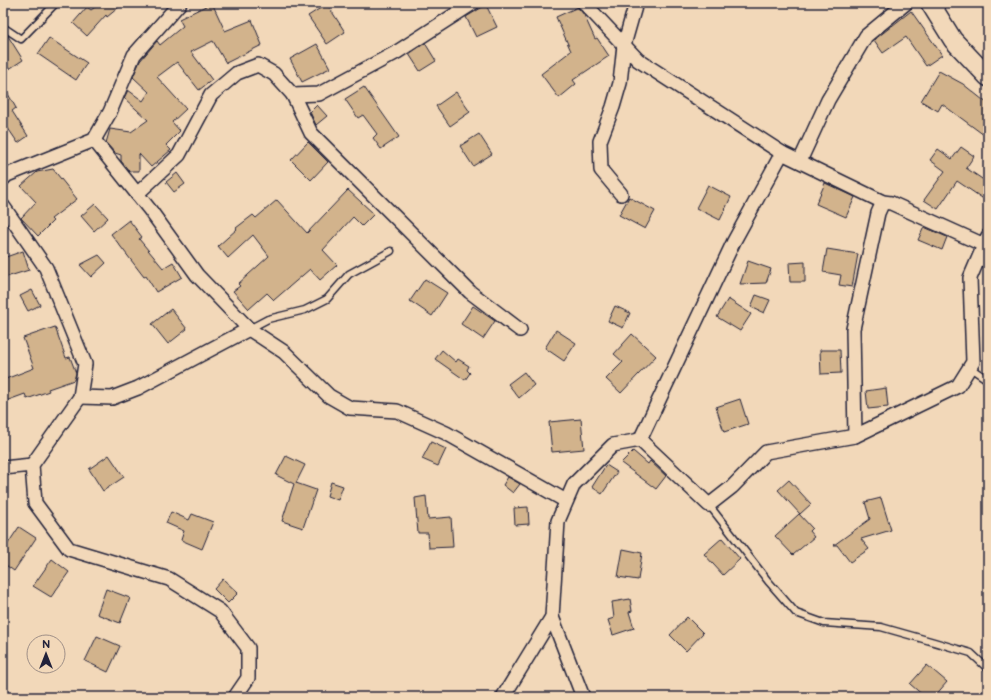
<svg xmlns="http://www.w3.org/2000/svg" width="991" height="700" font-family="'Balsamiq Sans',sans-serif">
<rect width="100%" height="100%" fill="#f2d8b9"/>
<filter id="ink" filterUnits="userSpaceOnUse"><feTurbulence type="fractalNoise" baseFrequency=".025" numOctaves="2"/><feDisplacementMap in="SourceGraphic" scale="8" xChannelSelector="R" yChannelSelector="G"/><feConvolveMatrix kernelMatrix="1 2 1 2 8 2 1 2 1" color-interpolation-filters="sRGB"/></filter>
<g filter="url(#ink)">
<g fill="#d2b38c" stroke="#22223b">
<path d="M97 3H124L107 17 106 15 87 36 73 23 87 7 91 10 98 5Z"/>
<path d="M212 3 225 31 252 20 262 45 226 63 213 41 191 52 212 80 199 90 177 62 157 77 186 109 172 122 180 131 166 145 171 150 151 167 139 154V171H129L121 161V155L115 153 106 143 110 129 131 132 148 120 124 98 128 90 143 101 149 92 133 77 140 61 157 41 160 45 183 26 179 19Z"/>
<path d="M327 4 345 32 327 44 308 16Z"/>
<path d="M486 5 497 27 476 37 466 17Z"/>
<path d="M578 7 584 15 595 39 597 38 609 56 573 80 576 84 559 98 541 74 571 51 556 17Z"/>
<path d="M911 11 942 55 926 66 906 37 883 53 874 40Z"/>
<path d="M3 32 8 36 23 60 9 69 3 59Z"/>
<path d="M49 38 87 63 76 80 38 54Z"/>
<path d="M425 43 436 61 420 71 409 54Z"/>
<path d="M317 44 330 68 302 82 290 59Z"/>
<path d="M939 71 963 84 988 104V138L942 104 938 111 921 101Z"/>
<path d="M3 85 16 108 12 111 28 136 18 143 3 121Z"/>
<path d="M364 87 399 137 381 149 373 138 377 134 363 115 358 118 345 99Z"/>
<path d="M456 92 470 112 450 126 436 106Z"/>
<path d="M317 105 327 116 316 125 310 112Z"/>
<path d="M479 134 492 154 473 166 460 146Z"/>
<path d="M308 142 328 162 311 180 291 160Z"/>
<path d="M961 147 974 156 966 168 988 183V202L957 181 938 209 924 200 945 171 930 160 938 149 952 159Z"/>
<path d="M53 169 77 199 51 219 53 221 38 236 21 218 36 202 21 186 37 172Z"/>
<path d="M177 173 185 184 174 192 166 182Z"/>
<path d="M825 183 855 197 846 217 816 204Z"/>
<path d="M708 185 731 197 720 220 696 208Z"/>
<path d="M348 190 374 214 362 226 353 217 323 250 337 265 320 280 310 269 274 300 267 293 249 309 233 291 240 286 238 284 269 256 253 235 228 258 218 246 237 229 236 228 253 215 256 218 277 200 307 233Z"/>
<path d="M629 197 655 211 645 229 619 215Z"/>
<path d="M95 204 108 218 94 231 81 216Z"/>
<path d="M129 220 142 237 139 239 163 268 173 262 182 277 156 292 146 276 144 277 111 234Z"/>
<path d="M924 227 947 237 942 250 918 240Z"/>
<path d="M827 249 858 254 852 287 839 285 841 275 823 272Z"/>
<path d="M23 251 29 270 3 278V258Z"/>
<path d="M99 255 106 263 91 277 80 265Z"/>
<path d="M748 261 771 269 766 283 740 284Z"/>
<path d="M805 262V282H790L789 263Z"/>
<path d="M425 279 447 293 432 316 410 301Z"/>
<path d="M32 290 40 305 28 311 20 296Z"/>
<path d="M756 295 770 300 764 313 751 307Z"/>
<path d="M728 299 751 314 740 331 717 317Z"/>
<path d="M473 306 495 321 483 339 461 324Z"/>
<path d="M615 306 630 313 623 328 608 321Z"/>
<path d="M171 309 187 329 168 344 152 324Z"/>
<path d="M55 327 66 358 70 357 76 373 74 380 48 389 49 391 27 399 25 394 3 402V380L34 368 23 338Z"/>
<path d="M556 330 576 343 564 361 545 348Z"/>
<path d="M632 334 656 356 621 393 606 379 623 362 614 354Z"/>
<path d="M442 350 456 362 458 359 469 366 467 370 470 373 465 380 435 359Z"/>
<path d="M820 350H840L841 373 821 374Z"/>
<path d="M524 372 534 385 519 398 508 384Z"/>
<path d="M886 388 888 407 868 409 866 391Z"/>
<path d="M740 399 748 424 724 432 716 407Z"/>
<path d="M581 419 584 449 552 452 549 422Z"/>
<path d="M431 442 446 449 438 466 422 459Z"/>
<path d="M633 451 648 464 650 461 666 476 656 489 621 463Z"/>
<path d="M109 455 124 477 103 491 89 469Z"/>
<path d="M286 456 305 465 296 483 316 490 303 528 282 521 294 484 276 475Z"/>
<path d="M606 465 617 472 602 494 592 487Z"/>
<path d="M508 477 520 484 513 493 503 485Z"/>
<path d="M789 480 811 504 800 514 778 490Z"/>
<path d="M331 482 343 486 338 500 327 496Z"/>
<path d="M426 496 428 519 451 517 453 547 429 548 428 533H418L415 498Z"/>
<path d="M881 498 891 530 861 539 869 549 850 562 837 545H834L870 519 865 502Z"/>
<path d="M528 507 529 524 515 525 514 508Z"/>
<path d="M171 512 189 520 192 514 213 522 202 549 181 540 184 531 166 523Z"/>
<path d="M799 514 812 528 809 531 814 537 793 555 775 536Z"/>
<path d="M19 527 36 538 14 571 3 563V551Z"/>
<path d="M722 538 740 559 723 575 704 554Z"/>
<path d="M623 549 642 553 638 580 618 577Z"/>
<path d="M52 559 69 572 51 597 33 586Z"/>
<path d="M223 579 238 593 228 603 214 589Z"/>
<path d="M106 589 130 598 120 623 97 614Z"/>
<path d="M630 599 632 611 629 612 634 628 613 635 608 620 614 618 612 602Z"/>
<path d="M687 617 703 633 686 651 670 635Z"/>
<path d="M97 636 120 646 108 672 85 661Z"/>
<path d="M927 665 947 682 934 697H925L910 684Z"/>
</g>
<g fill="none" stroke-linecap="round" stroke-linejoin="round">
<g stroke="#22223b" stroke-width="9">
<g id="lane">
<path d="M3 27 21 39 56 3"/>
<path d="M249 329 268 319 305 310 327 299 349 274 391 251"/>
<path d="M969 367 988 380"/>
<path d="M709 505 768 581 796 613 824 623 881 627 934 642 971 653 988 669"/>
</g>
</g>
<g stroke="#22223b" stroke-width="16">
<g id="street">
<path d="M584 3 638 60 782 153"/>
<path d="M293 95 311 133 470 292 520 330"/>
<path d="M94 140 150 210 197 275 249 329 284 352 329 396 350 408 397 411 446 433 566 501"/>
<path d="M800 161 828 100 866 36 906 3"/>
<path d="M3 179 7 175 94 140 110 112 134 55 180 3"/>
<path d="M137 194 179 155 211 95 237 73 258 65 274 74 293 95 319 94 397 52 473 3"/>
<path d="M621 194 601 170 600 141 613 107 620 83 624 45 636 3"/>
<path d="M3 206 46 268 85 364 80 397 32 465 35 503 69 549 169 579 220 611 248 648V678L235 697"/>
<path d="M80 397 112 398 138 388 249 329"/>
<path d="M855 436 853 329 878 213 883 202"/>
<path d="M640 440 734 241 782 153 883 202 891 203 984 245"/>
<path d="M3 468 32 465"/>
<path d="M552 617 583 697"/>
<path d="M503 697 552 617 558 521 574 484 613 445 640 440 709 505 732 487 766 452 855 436 958 386 973 362 970 278 988 236"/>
</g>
</g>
<g stroke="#22223b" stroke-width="21">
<path id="secondary" d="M930 3 953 40 988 77"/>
</g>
<use href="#lane" stroke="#f2d8b9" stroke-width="6"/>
<use href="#street" stroke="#f2d8b9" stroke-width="13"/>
<use href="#secondary" stroke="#f2d8b9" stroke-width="18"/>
</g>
</g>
<rect width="991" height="700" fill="none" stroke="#f2d8b9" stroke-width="16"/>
<rect x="8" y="8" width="975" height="684" fill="none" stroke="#22223b" stroke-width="1.5" filter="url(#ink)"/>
<g transform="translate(46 654)"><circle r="19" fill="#f2d8b9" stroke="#9f8f87"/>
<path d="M0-3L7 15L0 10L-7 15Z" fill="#22223b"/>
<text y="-6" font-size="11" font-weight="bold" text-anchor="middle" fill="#22223b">N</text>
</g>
</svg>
